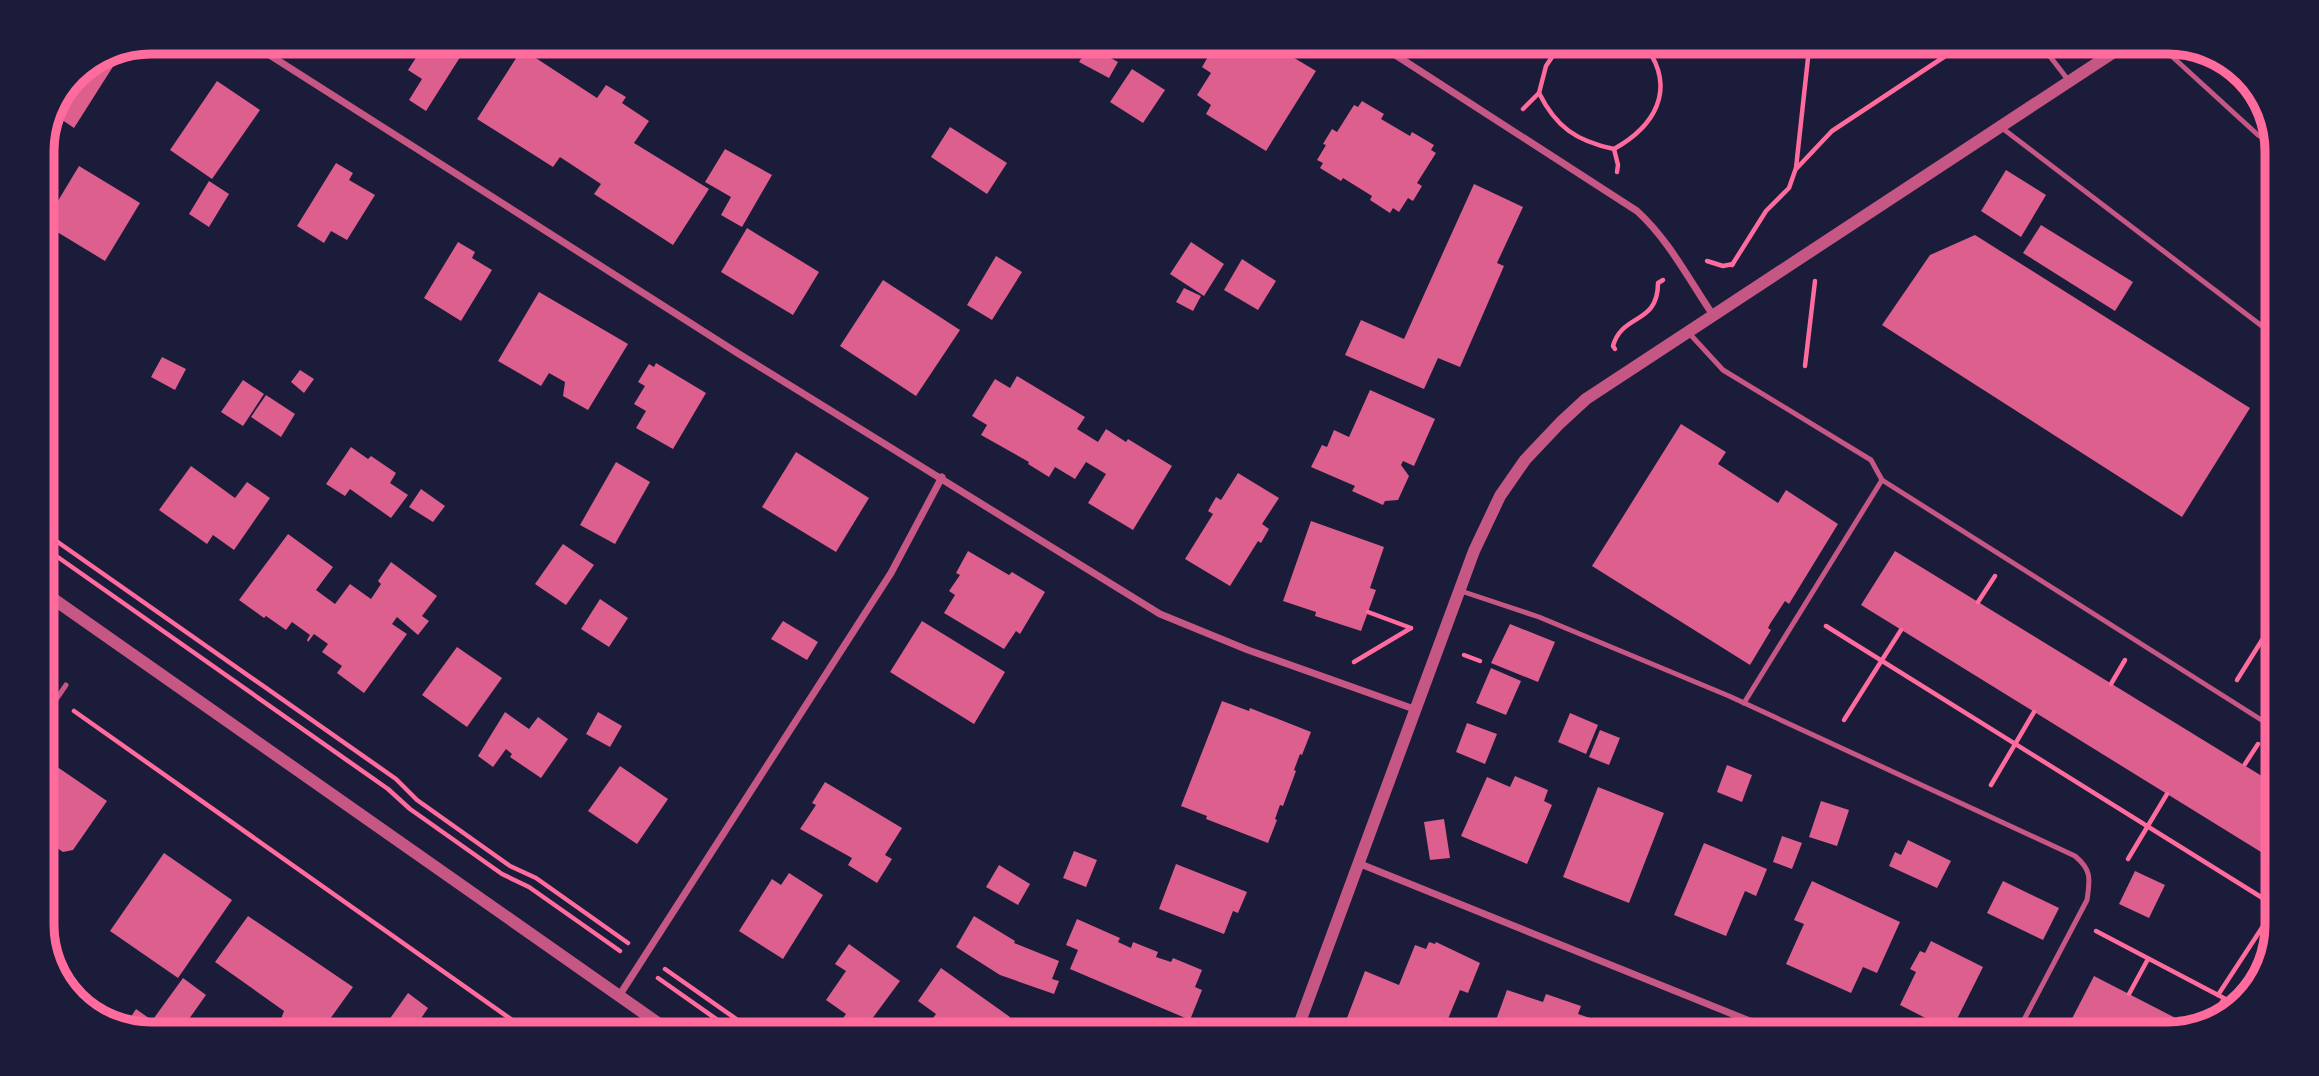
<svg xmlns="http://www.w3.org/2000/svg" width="2319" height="1076" font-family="'Nunito Sans',sans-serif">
<rect width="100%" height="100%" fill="#1b1b3a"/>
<g fill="#dd5f8e">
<path d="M357 43H382L375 55Z"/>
<path d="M410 43H469L426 111 409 100 422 79 408 70 421 50Z"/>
<path d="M841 45H857L853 52Z"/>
<path d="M1089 46 1118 62 1109 78 1079 62Z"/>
<path d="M1228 46 1276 47 1316 71 1266 151 1206 114 1211 105 1197 95 1211 73 1202 67 1212 50 1222 56Z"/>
<path d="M522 49 597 98 606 85 626 97 622 103 649 121 634 143 709 189 673 245 594 194 601 184 560 157 553 167 477 119Z"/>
<path d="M121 54 74 128 55 115 74 74Z"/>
<path d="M1132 69 1165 90 1143 123 1110 102Z"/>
<path d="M217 81 260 110 212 179 170 150Z"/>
<path d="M1362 101 1384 114 1381 119 1410 136 1412 132 1434 145 1431 150 1436 153 1417 183 1422 186 1413 201 1408 198 1399 212 1393 208 1390 213 1370 200 1372 196 1343 178 1341 181 1320 168 1323 163 1317 160 1326 145 1323 144 1332 129 1337 132 1354 105 1358 107Z"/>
<path d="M950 127 1007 163 987 194 931 157Z"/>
<path d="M725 149 772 175 742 227 721 215 731 197 705 182Z"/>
<path d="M336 163 353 173 349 180 375 195 347 240 331 231 324 243 297 226Z"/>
<path d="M79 166 140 203 105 261 44 224Z"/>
<path d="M2006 170 2046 195 2021 237 1981 211Z"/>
<path d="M209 181 229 194 209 227 189 214Z"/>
<path d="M1474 184 1523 207 1497 263 1504 266 1460 367 1438 358 1424 389 1345 355 1361 320 1404 339Z"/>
<path d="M2041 225 2133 282 2115 311 2023 253Z"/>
<path d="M747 228 819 272 793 315 721 272Z"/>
<path d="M1975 235 2250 408 2182 517 1882 325 1930 255Z"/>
<path d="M458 242 475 252 472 258 492 270 461 321 424 298Z"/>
<path d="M1191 242 1224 264 1204 296 1170 274Z"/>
<path d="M996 256 1022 272 992 320 967 305Z"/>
<path d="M1242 259 1276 281 1258 310 1224 290Z"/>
<path d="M883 280 960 330 916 396 840 346Z"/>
<path d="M1184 288 1201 296 1193 311 1176 302Z"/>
<path d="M539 292 628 344 588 410 563 396 565 382 549 373 541 386 498 361Z"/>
<path d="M162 357 186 369 175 390 151 377Z"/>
<path d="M656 363 706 393 673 449 636 428 646 411 634 404 645 386 638 382 649 364 654 367Z"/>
<path d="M300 370 314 379 304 393 291 382Z"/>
<path d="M1017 376 1085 417 1077 429 1098 442 1106 429 1126 442 1128 439 1172 466 1133 530 1088 503 1106 474 1086 462 1075 479 1055 467 1049 477 1028 464 1029 462 981 435 987 425 972 416 995 379 1010 388Z"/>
<path d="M243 380 264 394 243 426 221 412Z"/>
<path d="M1370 390 1435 419 1414 466 1403 461 1401 465 1409 476 1398 500 1385 501 1383 505 1352 491 1355 486 1311 467 1322 445 1327 447 1334 430 1349 437Z"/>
<path d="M266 395 295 414 281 437 251 417Z"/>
<path d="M1681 424 1726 452 1718 464 1778 503 1786 490 1838 524 1789 604 1785 601 1770 624 1768 628 1771 630 1750 665 1592 566Z"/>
<path d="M351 447 368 459 371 456 396 473 390 483 408 495 391 518 350 489 345 496 326 484Z"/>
<path d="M796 452 869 498 836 552 762 507Z"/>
<path d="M616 462 650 482 615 544 580 525Z"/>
<path d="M191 466 235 498 247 482 270 498 234 550 213 535 207 544 159 510Z"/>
<path d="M1238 473 1279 498 1262 524 1269 529 1261 543 1258 541 1230 586 1185 559 1213 514 1208 511 1216 497 1221 500Z"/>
<path d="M421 489 445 506 433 522 409 507Z"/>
<path d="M1311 521 1384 547 1370 588 1376 590 1361 631 1315 616 1316 612 1283 601Z"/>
<path d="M288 534 333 567 316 590 335 604 350 584 371 599 381 584 378 581 391 562 437 596 422 616 429 621 418 635 397 617 392 624 407 634 364 693 337 673 342 666 322 652 328 644 314 634 308 642 307 640 310 635 292 622 286 630 266 616 264 618 239 600Z"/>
<path d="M563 544 594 565 566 605 535 584Z"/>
<path d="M968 551 1009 575 1012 572 1045 592 1020 634 1016 631 1004 649 944 613 955 595 949 591 960 575 956 573Z"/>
<path d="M1895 551 2270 781V838L2261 852 1861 605Z"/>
<path d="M600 599 628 618 609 647 581 629Z"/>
<path d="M783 621 818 642 807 660 771 639Z"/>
<path d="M922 621 1005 672 974 724 890 672Z"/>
<path d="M1510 624 1555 642 1538 682 1491 663Z"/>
<path d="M457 647 502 678 467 727 422 695Z"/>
<path d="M1491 668 1521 681 1506 715 1476 703Z"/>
<path d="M1222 701 1249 711 1250 708 1311 732 1302 755 1300 754 1294 770 1296 771 1283 806 1280 805 1275 819 1277 820 1268 843 1206 819 1207 816 1181 806Z"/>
<path d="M505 712 529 729 538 717 568 739 541 778 510 757 512 754 506 749 493 767 478 756Z"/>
<path d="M598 712 622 726 610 747 586 734Z"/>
<path d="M1570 713 1598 725 1586 754 1558 742Z"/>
<path d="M1467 723 1497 734 1485 764 1456 752Z"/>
<path d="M1600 730 1620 738 1609 765 1589 757Z"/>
<path d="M53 764 107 801 73 850 63 852 51 844H42V780Z"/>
<path d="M1727 765 1752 775 1742 802 1717 792Z"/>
<path d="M620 766 668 799 637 844 588 811Z"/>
<path d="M1515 776 1548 790 1544 801 1552 805 1527 864 1461 836 1487 777 1510 787Z"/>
<path d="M825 782 902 828 885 855 892 859 877 883 848 865 852 858 800 829 816 805 812 803Z"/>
<path d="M1598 787 1664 813 1629 903 1563 877Z"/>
<path d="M1821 801 1849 810 1837 846 1809 837Z"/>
<path d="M1444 819 1450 858 1430 860 1424 822Z"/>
<path d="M1782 836 1802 843 1792 869 1773 862Z"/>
<path d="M1908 840 1951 861 1937 888 1889 866 1895 852 1901 855Z"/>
<path d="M1704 843 1767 869 1756 896 1745 891 1726 936 1674 915Z"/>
<path d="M1074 851 1097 860 1086 887 1063 878Z"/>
<path d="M164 853 232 900 178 978 110 931Z"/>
<path d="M1176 864 1247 892 1238 913 1233 911 1224 934 1159 909Z"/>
<path d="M999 865 1030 884 1018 905 986 887Z"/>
<path d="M2135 871 2165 885 2149 918 2119 904Z"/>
<path d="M789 873 823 895 783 959 739 931 772 879 781 885Z"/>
<path d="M1812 881 1900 922 1877 973 1863 967 1851 993 1786 964 1804 924 1794 920Z"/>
<path d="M2003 881 2059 908 2043 940 1987 913Z"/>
<path d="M248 916 353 987 325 1026H283L281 1019 284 1011 215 962Z"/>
<path d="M974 916 1015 941 1014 943 1059 961 1052 979 1059 981 1054 994 1000 975 956 947Z"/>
<path d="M1077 919 1120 938 1118 942 1131 948 1133 942 1158 952 1156 957 1171 962 1173 958 1202 970 1195 987 1202 990 1190 1020 1070 969 1078 950 1066 945Z"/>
<path d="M1931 941 1983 967 1951 1031 1900 1005 1916 972 1910 969 1920 951 1925 953Z"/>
<path d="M1429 942 1435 944 1436 942 1480 963 1468 993 1460 990 1443 1031H1398L1383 1025 1380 1031H1342L1365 971 1399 985 1415 945 1426 949Z"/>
<path d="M849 944 900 981 869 1023 864 1020 858 1029H852L841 1021 846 1014 826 1000 846 971 835 964Z"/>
<path d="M941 968 1010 1017 1001 1029H925L936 1014 918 1001Z"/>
<path d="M2094 976 2193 1027 2168 1034H2064Z"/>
<path d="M183 978 206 995 184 1026H165L154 1018Z"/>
<path d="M1507 990 1543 1002 1546 994 1581 1006 1578 1014 1602 1022 1599 1032 1492 1031Z"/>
<path d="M408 993 428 1008 420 1020 429 1027H384Z"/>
<path d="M136 1009 153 1021 150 1026H125Z"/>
</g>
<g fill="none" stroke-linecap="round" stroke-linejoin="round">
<g stroke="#ff6b9d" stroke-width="4.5">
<path d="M1539 93C1556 127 1576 141 1614 149 1655 126 1676 90 1647 48"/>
<path d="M1523 109 1539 93 1546 66 1558 48"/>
<path d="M1614 149 1618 165 1617 172"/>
<path d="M1797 168 1832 131 1956 49"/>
<path d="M1707 261 1723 266 1733 264"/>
<path d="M1732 265 1766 211 1789 188 1796 168 1809 49"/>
<path d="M1615 349 1613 346C1622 313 1658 325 1658 283L1663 280"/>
<path d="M1805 366 1815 281"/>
<path d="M42 531 396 779 417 800 510 866 536 878 628 943"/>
<path d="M42 546 388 789 410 809 502 874 529 887 620 951"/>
<path d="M1978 602 1995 576"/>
<path d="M1368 612 1411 628"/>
<path d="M1826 626 2269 902"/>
<path d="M1464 655 1480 661"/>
<path d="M1354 662 1411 628"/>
<path d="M2237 680 2272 624"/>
<path d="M2111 684 2125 660"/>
<path d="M74 711 522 1027"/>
<path d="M1844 720 1901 630"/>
<path d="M2245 764 2258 744"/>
<path d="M1991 785 2034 712"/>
<path d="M2128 859 2167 794"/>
<path d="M2096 931 2237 1005"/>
<path d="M665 969 749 1028"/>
<path d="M658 978 729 1028"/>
<path d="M2129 994 2148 959"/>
<path d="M2218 995 2269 917"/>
<path d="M2209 1021 2224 999"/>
</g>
<g stroke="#c65784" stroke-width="5">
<path d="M2045 50 2069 81"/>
<path d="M2165 50 2258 135 2277 147"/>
<path d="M2002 128 2275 336"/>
<path d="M1688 332 1723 370 1871 460 1882 480 2271 726"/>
<path d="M1461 591 1539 617 1729 696 2075 856C2092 870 2090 879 2087 900L2017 1033"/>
<path d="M1744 703 1882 480"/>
<path d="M42 720 66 685"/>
</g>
<g stroke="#c65784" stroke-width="7">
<path d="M249 42 739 354 1160 614 1248 650 1414 709"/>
<path d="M1383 47 1637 211C1669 240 1689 280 1713 315"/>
<path d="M1358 863 1777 1032"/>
<path d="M619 996 891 573 942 477"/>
</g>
<g stroke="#c65784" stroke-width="12">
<path d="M42 591 665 1028"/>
<path d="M1297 1030 1474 551 1500 496 1525 460 1560 423 1586 399 2117 50"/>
</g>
</g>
<path d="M0 0H2319V1076H0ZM151 54H2168A97 97 0 0 1 2265 151V925A97 97 0 0 1 2168 1022H151A97 97 0 0 1 54 925V151A97 97 0 0 1 151 54Z" fill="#1b1b3a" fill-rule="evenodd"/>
<path fill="none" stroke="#ff6b9d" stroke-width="9" d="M151 54H2168A97 97 0 0 1 2265 151V925A97 97 0 0 1 2168 1022H151A97 97 0 0 1 54 925V151A97 97 0 0 1 151 54Z"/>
</svg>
